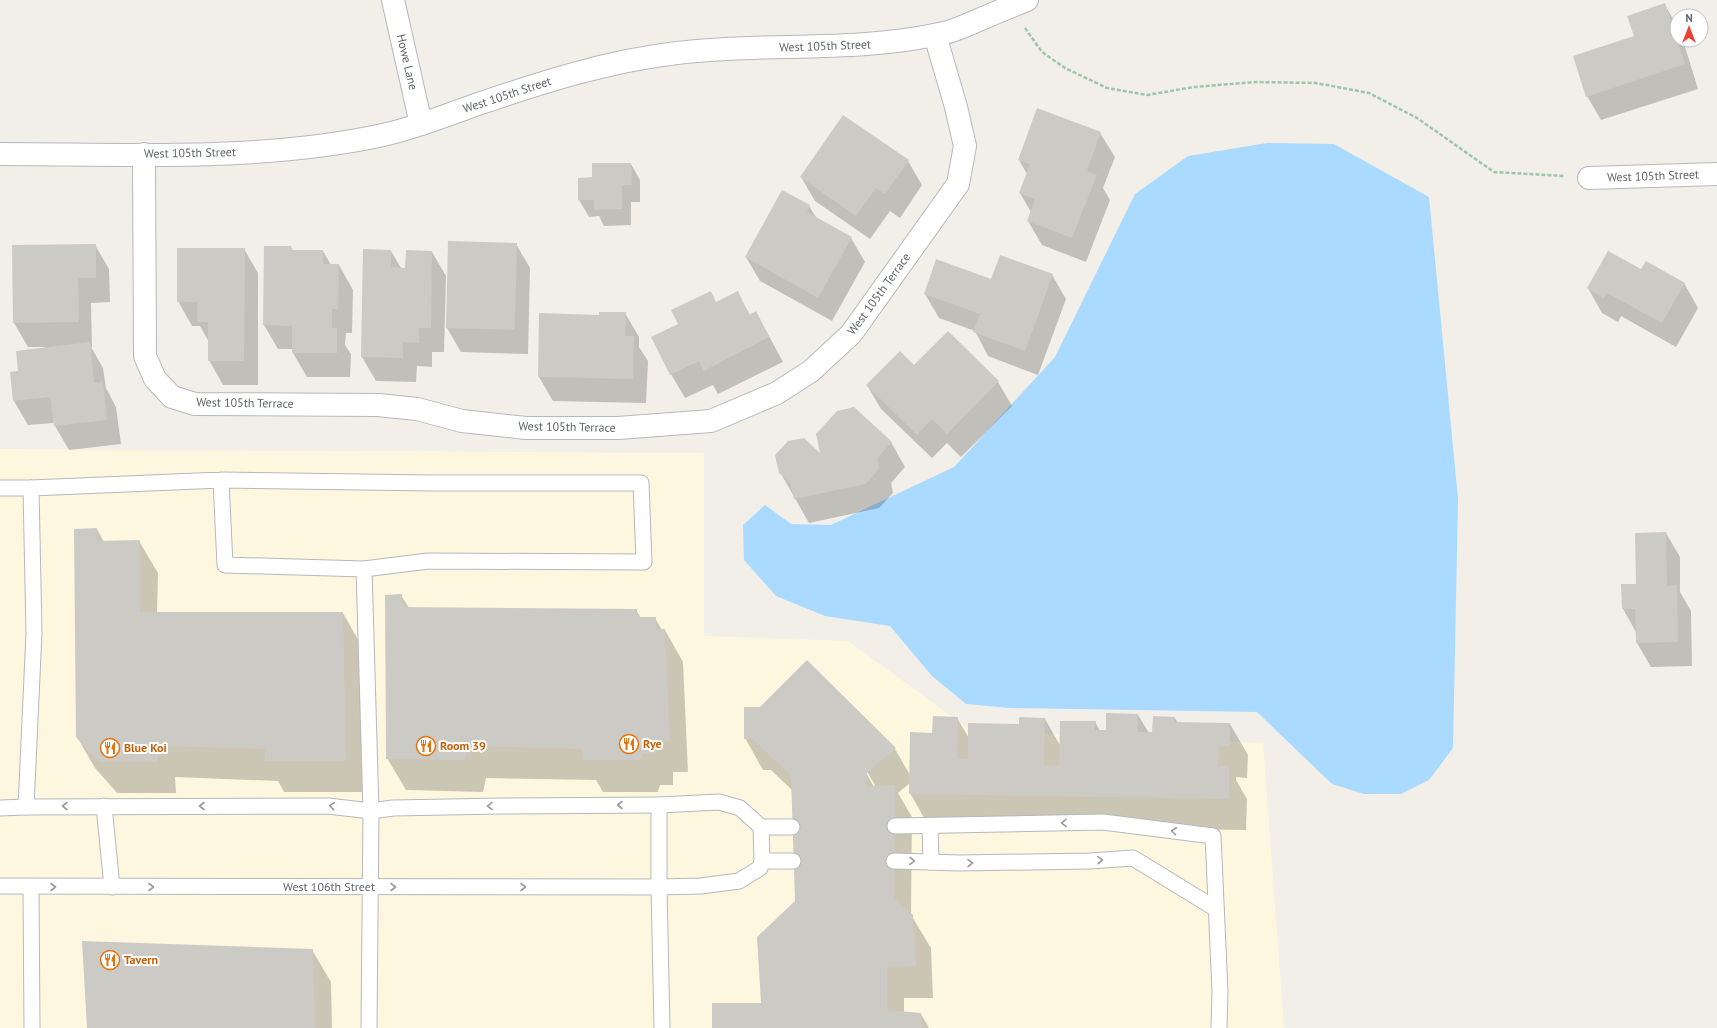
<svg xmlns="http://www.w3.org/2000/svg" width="1717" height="1028" font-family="'PT Sans',sans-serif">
<rect width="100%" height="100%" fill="#f1efe8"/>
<path fill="#fef7e0" d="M0 449 704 453V636L848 641 972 731 1263 743 1284 1028H0Z"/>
<path fill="#aadaff" d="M1267 143 1334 144 1429 197 1458 499 1453 748 1429 780 1401 794H1364L1332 784 1257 712 1010 708 966 704 932 676 890 626 825 616 776 596 744 560 743 525 765 505 791 524 831 525 954 467 1055 357 1135 194 1188 156Z"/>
<g fill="#0003" fill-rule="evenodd">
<path d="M1665 5 1677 26V40H1683L1698 89 1601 120 1587 96 1635 37Z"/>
<path d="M1100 133 1115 157 1103 188 1110 200 1086 262 1042 245 1028 221 1031 212 1020 193 1027 174 1019 160Z"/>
<path d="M908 161 922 185 900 218 890 211 870 239 815 201 801 177Z"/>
<path d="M631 164 640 180V202H631V225L604 226 599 216 589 217 579 200V179L593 178Z"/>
<path d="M809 206 817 219 851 238 865 262 832 321 760 281 746 257Z"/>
<path d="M449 242 516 244 530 268 528 354 461 352 447 328Z"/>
<path d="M95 245 109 269 110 302 91 303 92 347H91L103 368 106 388 116 407 121 444 69 450 55 426 54 423 28 425 14 401 11 372 19 371 45 349V347H28L14 323 13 246Z"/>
<path d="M291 247 293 251H323L331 265H339L353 290 352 333H346L345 345 351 354 350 377H307L293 353V349H278L264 325Z"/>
<path d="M244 249 258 273V385H223L209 360V342L200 326H192L178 301Z"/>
<path d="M364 250 391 251 401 268 406 269 432 252 446 276 444 352H432V367L417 366 416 382 376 381 362 357Z"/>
<path d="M1642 271 1684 283 1698 308 1676 347 1621 316 1618 322 1602 313 1588 288Z"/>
<path d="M1052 275 1066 299 1038 375 988 356 975 331 939 318 925 294 992 280Z"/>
<path d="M737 292 750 315 756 312 783 362 718 394 713 385 685 398 671 374 717 303Z"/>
<path d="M625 313 639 337V347L648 361 646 403 553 401 539 377 600 316Z"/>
<path d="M948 333 998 382 1012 406 961 457 947 443 932 458 881 409 867 385 914 366Z"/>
<path d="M891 442 905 467 891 483 893 493 879 508 809 523 780 472 822 456Z"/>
<path d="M97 529 104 542 139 541 158 573 157 613H343L361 645 363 792H284L278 781 175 777 176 793H117L95 768 77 737Z"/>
<path d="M1666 533 1680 557V592L1691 611 1692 666 1651 667 1637 643 1636 632 1623 609Z"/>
<path d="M401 595 409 608 636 610 641 618H655L662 630H665L683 662 688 772H673V785H660L658 792H603L596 780 486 778 483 792 406 790 387 758Z"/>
<path d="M1138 715 1149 733H1153L1175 718 1178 723 1230 724 1248 755 1247 778 1236 777V780L1247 799 1246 830 928 825 910 793V783L898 793 912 817 911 915 931 948 933 998H904V1012L921 1014 929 1028H713L762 1004 796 901 793 791 771 770H763L745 738 895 749 910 775 933 734 957 718 969 738 1045 719 1061 747 1095 722 1100 731H1107ZM865 768 876 787H874L864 769Z"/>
<path d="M312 950 331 982 332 1028H88Z"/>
</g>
<g fill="#cccac5">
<path d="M1665 3 1685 64 1586 97 1573 56 1634 36 1627 16Z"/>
<path d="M1037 108 1101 132 1087 171 1097 175 1072 238 1027 221 1035 199 1019 193 1030 164 1018 160Z"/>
<path d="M843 115 909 160 885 194 876 188 856 216 800 177Z"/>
<path d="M592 163H631L632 185H622V209L594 210V200H578V178L592 177Z"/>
<path d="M782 190 810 205 807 212 852 237 818 298 745 257Z"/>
<path d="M448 241 517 243 515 330 446 328Z"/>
<path d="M96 244V278H78L79 322 13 323 12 245Z"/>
<path d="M264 246H291V250H323V264H339L338 309H332V328H337V353H292V326L263 325Z"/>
<path d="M177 248H245L244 361H208V322H197V302H177Z"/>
<path d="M363 249 391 250V267L405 268 406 250 432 251 431 328H419V343L403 342V358L361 357Z"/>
<path d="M1608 251 1641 269 1646 261 1685 283 1662 323 1607 293 1604 298 1587 288Z"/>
<path d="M1000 255 1053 274 1025 351 973 332 980 314 924 294 936 259 991 279Z"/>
<path d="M711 291 716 302 738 291 749 315 756 311 769 337 704 371 699 361 670 375 651 337 678 324 671 310Z"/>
<path d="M599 312H626L625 336H634L633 379 538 377 539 313 599 315Z"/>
<path d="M948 331 999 381 947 434 932 419 917 435 866 385 900 351 914 365Z"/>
<path d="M90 342 94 383 103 381 107 420 54 426 50 397 13 401 10 372 18 371 16 351Z"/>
<path d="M854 407 892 442 877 458 879 469 866 484 794 499 790 483 779 473 775 455 788 441 804 438 820 453 816 434 837 411Z"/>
<path d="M97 528V541L140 540V612H343L346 761H265V749L157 746 158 762H98L76 737 74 529Z"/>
<path d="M1666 532 1667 586 1677 585 1678 642 1636 643 1635 609H1622L1621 584H1636L1635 533Z"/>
<path d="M402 594V607L637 609V617H656V629H665L670 741 655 740 656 754H642L640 760H583L582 749 468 746 465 760 386 759 385 595Z"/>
<path d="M807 660 896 748 867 773V786L895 785 894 898 913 915 916 967 887 966V1010L921 1013 922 1028H712V1003H761L757 937 795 901 791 776 752 739H744V707H760Z"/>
<path d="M1106 713 1138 714V732H1152L1153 716 1175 717V722L1230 723V746H1219L1218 766H1229V799L909 794 910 732 932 733 933 716 958 717 957 759H968V723L1019 724V717L1045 718 1044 765 1059 766 1060 721H1096L1095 730H1106Z"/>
<path d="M82 941 313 949 315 1028H87Z"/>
</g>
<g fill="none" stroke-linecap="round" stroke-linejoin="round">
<g stroke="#b5b8bc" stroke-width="17">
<g id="service">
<path d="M0 488H31"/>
<path d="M364 569 371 811 369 1028"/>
<path d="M104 806 112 887"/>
<path d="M26 807 34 633 31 488 221 480 432 483H641L644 562 428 561 364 569 225 565 221 480"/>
<path d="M0 808 26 807 328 806 371 811 393 808 502 806 659 805"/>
<path d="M895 826 1103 822 1213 836 1220 992 1219 1028"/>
<path d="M930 826 931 862"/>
<path d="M761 827H792"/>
<path d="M762 861H793"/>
<path d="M894 861 960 863 1090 861 1133 858 1216 909"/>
<path d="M0 886 659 887 701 886 739 881 760 868 762 861 761 827 740 808 719 802 659 805V887L662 1028"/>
<path d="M31 887 32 1028"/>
</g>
</g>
<g stroke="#b5b8bc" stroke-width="24">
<g id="minor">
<path d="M393 0 421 124"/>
<path d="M0 154C127 154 258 162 383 135 415 128 447 115 478 104 543 82 608 61 677 53 766 42 856 53 944 33 954 31 964 26 974 22 992 14 1009 7 1027 0"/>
<path d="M144 154 145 356 155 379 172 397 195 404 378 405 417 409 462 421 526 428H618L711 421 777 393 811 371 851 334 958 184 965 146 956 107 935 35"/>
<path d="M1589 178 1717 174"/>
</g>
</g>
<path stroke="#9cc7a9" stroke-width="2.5" stroke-dasharray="4 2" stroke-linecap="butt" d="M1025 28 1042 52 1065 68 1107 88 1147 95 1194 87 1256 82 1316 83 1369 93 1417 118 1494 172 1565 176"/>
<use href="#service" stroke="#fff" stroke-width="15"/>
<use href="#minor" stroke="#fff" stroke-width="22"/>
</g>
<defs><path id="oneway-chevron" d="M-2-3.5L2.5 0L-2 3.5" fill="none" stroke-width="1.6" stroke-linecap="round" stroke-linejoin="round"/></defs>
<g stroke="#979a9d">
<use href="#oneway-chevron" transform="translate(620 805) rotate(180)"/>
<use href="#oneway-chevron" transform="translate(65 806) rotate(180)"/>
<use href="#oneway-chevron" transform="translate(202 806) rotate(180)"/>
<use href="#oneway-chevron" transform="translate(332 806) rotate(-175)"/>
<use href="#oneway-chevron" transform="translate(490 806) rotate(179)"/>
<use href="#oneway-chevron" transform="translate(1064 823) rotate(179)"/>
<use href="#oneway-chevron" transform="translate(1174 831) rotate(-173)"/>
<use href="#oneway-chevron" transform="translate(1100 860) rotate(-4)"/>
<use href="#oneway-chevron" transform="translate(912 861) rotate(2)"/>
<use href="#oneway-chevron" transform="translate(970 863) rotate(-1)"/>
<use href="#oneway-chevron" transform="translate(53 887)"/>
<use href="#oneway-chevron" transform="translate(151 887)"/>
<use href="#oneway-chevron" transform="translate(393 887)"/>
<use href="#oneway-chevron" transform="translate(523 887)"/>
</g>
<defs>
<g id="restaurant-ring" transform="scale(1)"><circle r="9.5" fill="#fff" stroke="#e8710a" stroke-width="1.5"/><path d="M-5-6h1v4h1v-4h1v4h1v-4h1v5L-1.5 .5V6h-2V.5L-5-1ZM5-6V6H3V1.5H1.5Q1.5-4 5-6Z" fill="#e8710a"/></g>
</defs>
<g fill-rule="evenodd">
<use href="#restaurant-ring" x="629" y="744"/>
<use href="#restaurant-ring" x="426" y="746"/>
<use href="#restaurant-ring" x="110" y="748"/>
<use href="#restaurant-ring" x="110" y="960"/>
</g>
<g text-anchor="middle" stroke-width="4" stroke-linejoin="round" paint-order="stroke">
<g font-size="12" fill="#5f6368" stroke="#fff">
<text transform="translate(825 46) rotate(-2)" y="4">West 105th Street</text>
<text transform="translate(407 62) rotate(77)" y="4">Howe Lane</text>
<text transform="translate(507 95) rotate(-18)" y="4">West 105th Street</text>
<text transform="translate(190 153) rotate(-1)" y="4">West 105th Street</text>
<text transform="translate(1653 176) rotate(-2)" y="4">West 105th Street</text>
<text transform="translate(879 294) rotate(-54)" y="4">West 105th Terrace</text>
<text transform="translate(245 403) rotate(1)" y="4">West 105th Terrace</text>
<text transform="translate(567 427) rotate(1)" y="4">West 105th Terrace</text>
<text x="329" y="891">West 106th Street</text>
</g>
<g font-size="12" font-weight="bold" fill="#c56008" stroke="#fff" text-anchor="start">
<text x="643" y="748">Rye</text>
<text x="440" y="750">Room 39</text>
<text x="124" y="752">Blue Koi</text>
<text x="124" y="964">Tavern</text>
</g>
</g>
<g transform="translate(1689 28)"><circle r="19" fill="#ffffff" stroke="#bfc1c3"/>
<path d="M0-3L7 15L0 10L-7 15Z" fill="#ea4335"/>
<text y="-6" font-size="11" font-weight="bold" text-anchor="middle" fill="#5f6368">N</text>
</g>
</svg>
